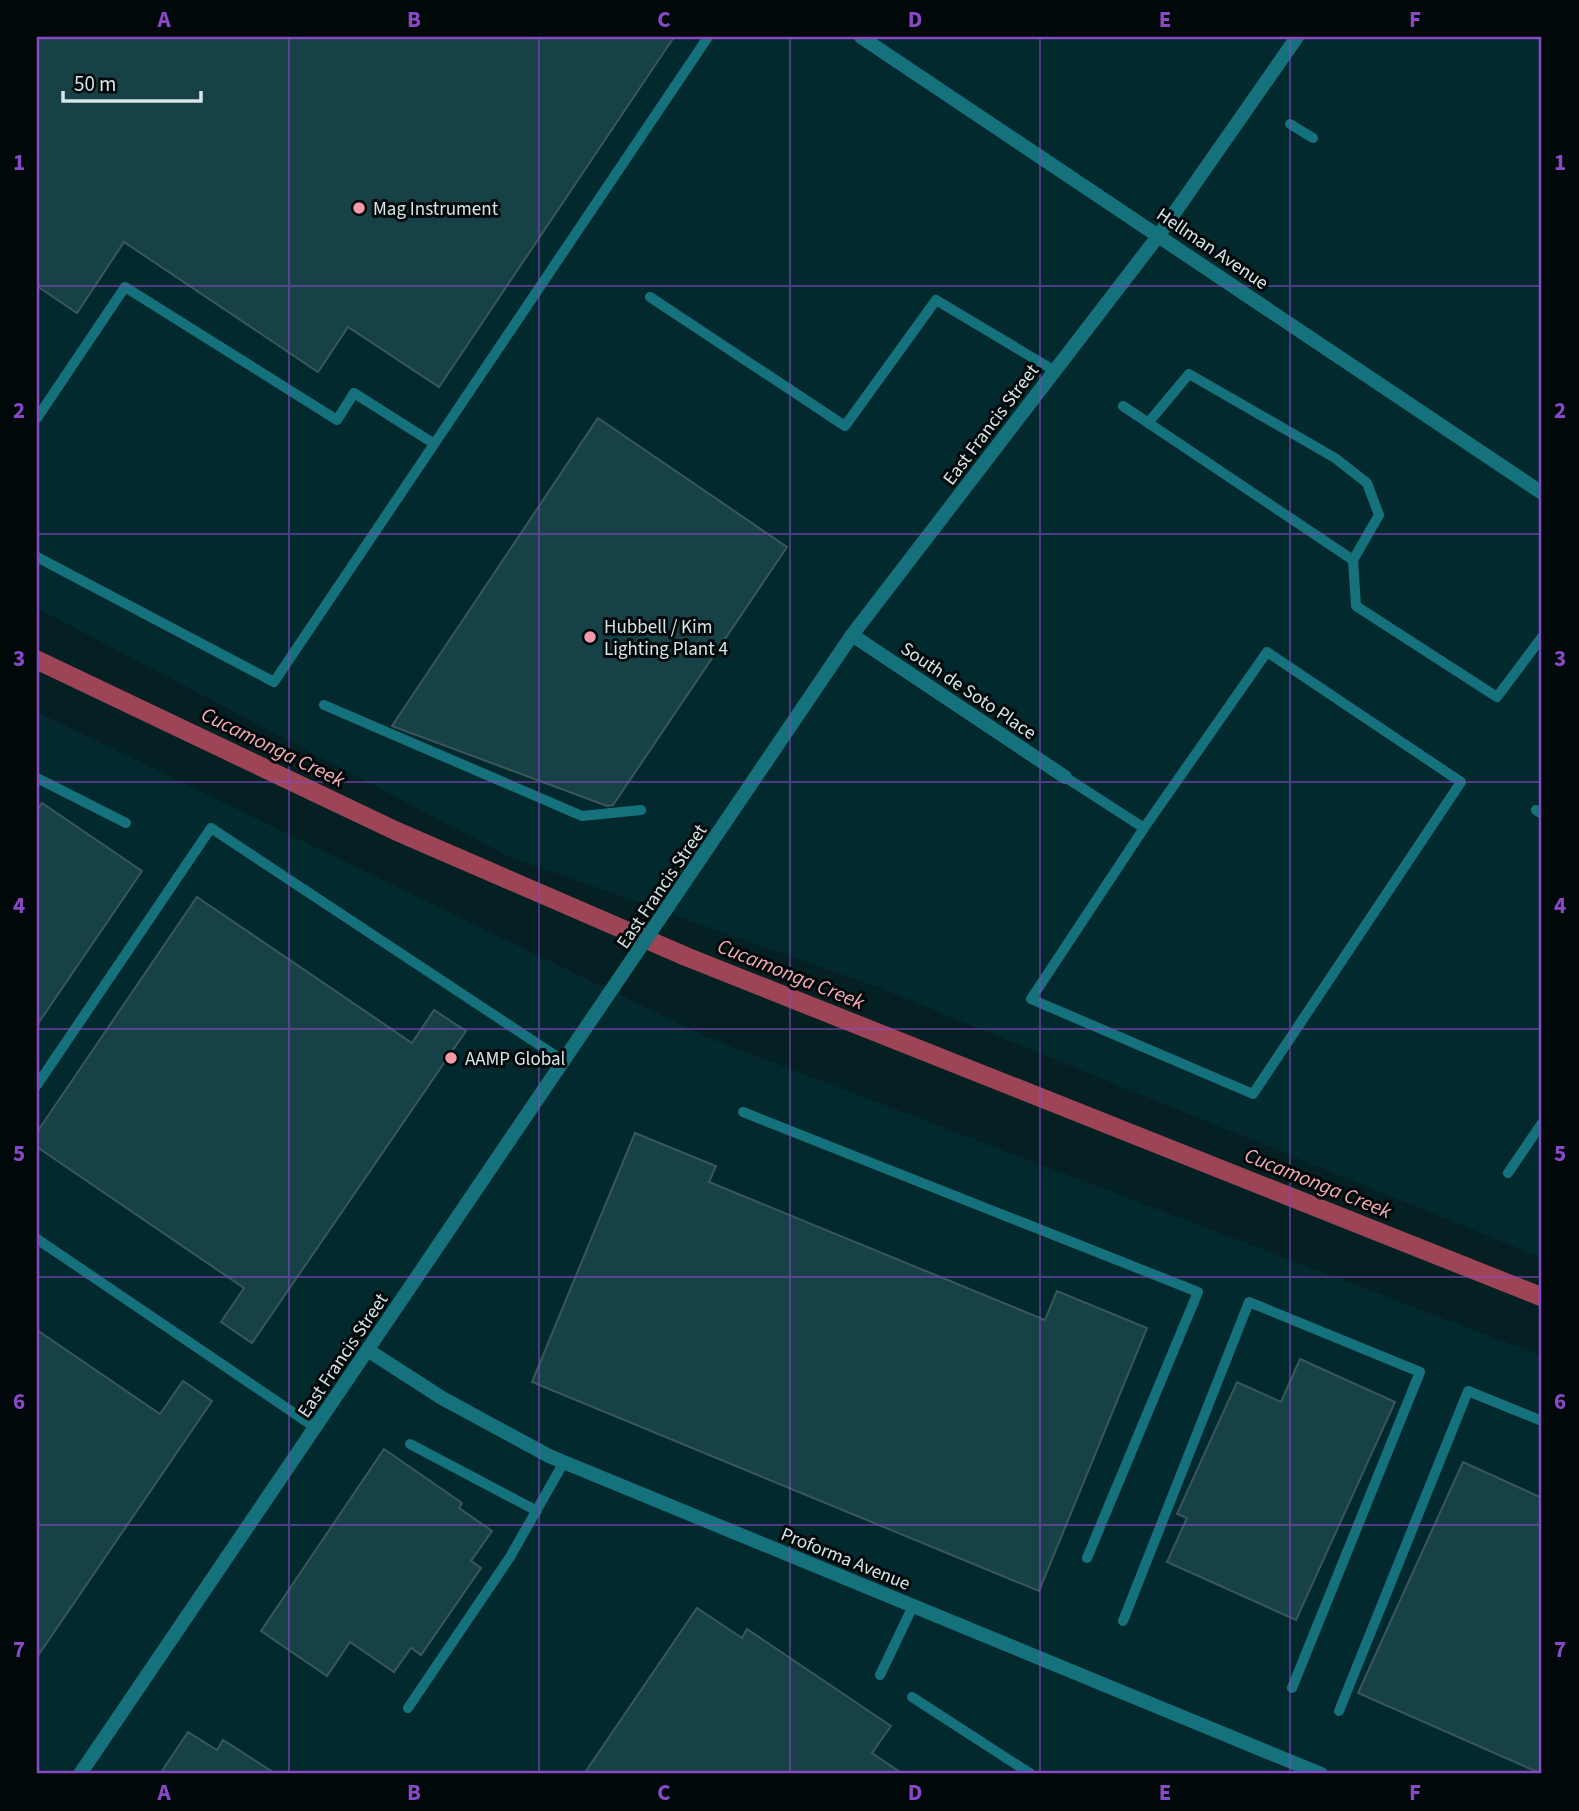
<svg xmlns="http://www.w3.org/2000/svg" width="1579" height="1811" font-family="'Source Sans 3',sans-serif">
<rect width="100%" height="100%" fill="#052023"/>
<g fill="#022a2e">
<path d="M37 37H1542V1258L880 988 510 857 37 608Z"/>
<path d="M37 712 704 1036 1542 1356V1774H37Z"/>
</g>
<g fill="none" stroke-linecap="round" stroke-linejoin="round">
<path stroke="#9d4457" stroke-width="19" d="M37 660 396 831 687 957 1542 1297"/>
</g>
<g fill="#164147" stroke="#3b565a" stroke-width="2">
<path d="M37 37H674L439 387 348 327 318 372 124 242 77 313 37 286Z"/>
<path d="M598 418 787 547 613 805 607 806 392 726Z"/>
<path d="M42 803 142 871 37 1025V811Z"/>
<path d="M197 897 412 1043 434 1010 466 1031 252 1343 221 1322 244 1288 37 1147V1132Z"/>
<path d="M635 1133 716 1166 709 1182 1045 1320 1057 1291 1147 1328 1039 1591 532 1382Z"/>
<path d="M37 1330 160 1414 183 1381 212 1401 37 1657Z"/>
<path d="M1300 1359 1395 1402 1296 1620 1167 1562 1187 1518 1177 1514 1237 1382 1281 1402Z"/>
<path d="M384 1449 462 1503 459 1508 492 1531 471 1561 481 1568 421 1655 411 1648 394 1672 350 1642 327 1676 261 1631Z"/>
<path d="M1463 1462 1542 1498V1774L1358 1693Z"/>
<path d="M697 1608 742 1638 747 1629 891 1726 872 1753 903 1774H584Z"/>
<path d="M188 1732 217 1750 223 1740 276 1774H160Z"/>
</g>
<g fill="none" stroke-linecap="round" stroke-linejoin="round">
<g stroke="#15727c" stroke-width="10">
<path d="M1290 124 1313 138"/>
<path d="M650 297 845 426 936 300 1055 371"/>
<path d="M1123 406 1353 560"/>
<path d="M37 418 125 287 337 420 354 393 433 443"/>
<path d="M1148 423 1189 374 1335 458 1367 483 1379 515 1353 560 1356 606 1497 697 1542 637"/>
<path d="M37 557 274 682 708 37"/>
<path d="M324 705 582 816 641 810"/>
<path d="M1065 777 1144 828 1031 999 1253 1094 1461 782 1267 652 1144 828"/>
<path d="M37 778 126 823"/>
<path d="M1536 810 1542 814"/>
<path d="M37 1085 211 828 565 1062"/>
<path d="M743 1112 1198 1292 1087 1558"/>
<path d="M1508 1173 1542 1123"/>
<path d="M37 1239 316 1428"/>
<path d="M410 1444 537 1511"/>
<path d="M1123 1621 1249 1302 1420 1372 1292 1688"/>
<path d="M880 1675 913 1606"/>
<path d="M912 1697 1031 1774"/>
<path d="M408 1708 510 1557 564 1462"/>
<path d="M1339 1711 1468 1391 1542 1421"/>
</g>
<g stroke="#15727c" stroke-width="14">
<path d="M861 37 1542 493"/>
<path d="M852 635 1065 777"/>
<path d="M369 1351 442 1398 549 1456 1321 1774"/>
</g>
<path stroke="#15727c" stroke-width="14" d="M80 1774 852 635 1159 235 1297 37"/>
</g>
<path fill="none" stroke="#8948c5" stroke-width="2" stroke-opacity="0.55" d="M289 37V1774M539 37V1774M790 37V1774M1040 37V1774M1290 37V1774M37 286H1542M37 534H1542M37 782H1542M37 1029H1542M37 1277H1542M37 1525H1542"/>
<g fill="#f39aa8" stroke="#010809" stroke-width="2.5">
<circle cx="359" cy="208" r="7"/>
<circle cx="590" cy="637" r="7"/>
<circle cx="451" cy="1058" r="7"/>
</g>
<g text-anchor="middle" stroke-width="6" stroke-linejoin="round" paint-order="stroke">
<g font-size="19" fill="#d7e6e8" stroke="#010809" text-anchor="start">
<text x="373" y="215">Mag Instrument</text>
<text x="604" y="633">Hubbell / Kim<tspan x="604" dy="22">Lighting Plant 4</tspan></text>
<text x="465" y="1065">AAMP Global</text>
</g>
<g font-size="19" fill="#d7e6e8" stroke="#010809">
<text transform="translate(1213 248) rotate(34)" y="7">Hellman Avenue</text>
<text transform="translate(990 424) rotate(-53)" y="7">East Francis Street</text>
<text transform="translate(969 690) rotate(34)" y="7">South de Soto Place</text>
<text transform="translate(661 886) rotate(-56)" y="7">East Francis Street</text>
<text transform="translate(342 1355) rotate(-56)" y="7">East Francis Street</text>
<text transform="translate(846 1558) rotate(22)" y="7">Proforma Avenue</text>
</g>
<g font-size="21" font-style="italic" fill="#f7abb7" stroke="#010809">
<text transform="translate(273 747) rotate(26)" y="7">Cucamonga Creek</text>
<text transform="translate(791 974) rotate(22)" y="7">Cucamonga Creek</text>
<text transform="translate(1318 1183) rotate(22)" y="7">Cucamonga Creek</text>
</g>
</g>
<rect width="1579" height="1811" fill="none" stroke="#010809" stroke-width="77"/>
<path d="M63 91v10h138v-10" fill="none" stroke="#d7e6e8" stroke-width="3.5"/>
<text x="74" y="91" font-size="21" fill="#d7e6e8" stroke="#010809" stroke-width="5" paint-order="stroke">50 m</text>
<rect x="38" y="38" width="1502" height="1734" fill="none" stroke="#8948c5" stroke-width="2.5"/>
<g font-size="23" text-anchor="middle" font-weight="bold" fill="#8948c5">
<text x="164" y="27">A</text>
<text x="414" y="27">B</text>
<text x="664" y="27">C</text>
<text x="915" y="27">D</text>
<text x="1165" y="27">E</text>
<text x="1415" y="27">F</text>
<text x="19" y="170">1</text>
<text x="1560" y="170">1</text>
<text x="19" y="418">2</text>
<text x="1560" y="418">2</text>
<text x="19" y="666">3</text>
<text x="1560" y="666">3</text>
<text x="19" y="913">4</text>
<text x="1560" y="913">4</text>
<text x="19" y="1161">5</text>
<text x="1560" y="1161">5</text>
<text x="19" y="1409">6</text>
<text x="1560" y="1409">6</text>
<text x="19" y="1657">7</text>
<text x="1560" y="1657">7</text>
<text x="164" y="1800">A</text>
<text x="414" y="1800">B</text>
<text x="664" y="1800">C</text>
<text x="915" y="1800">D</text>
<text x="1165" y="1800">E</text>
<text x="1415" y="1800">F</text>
</g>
</svg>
